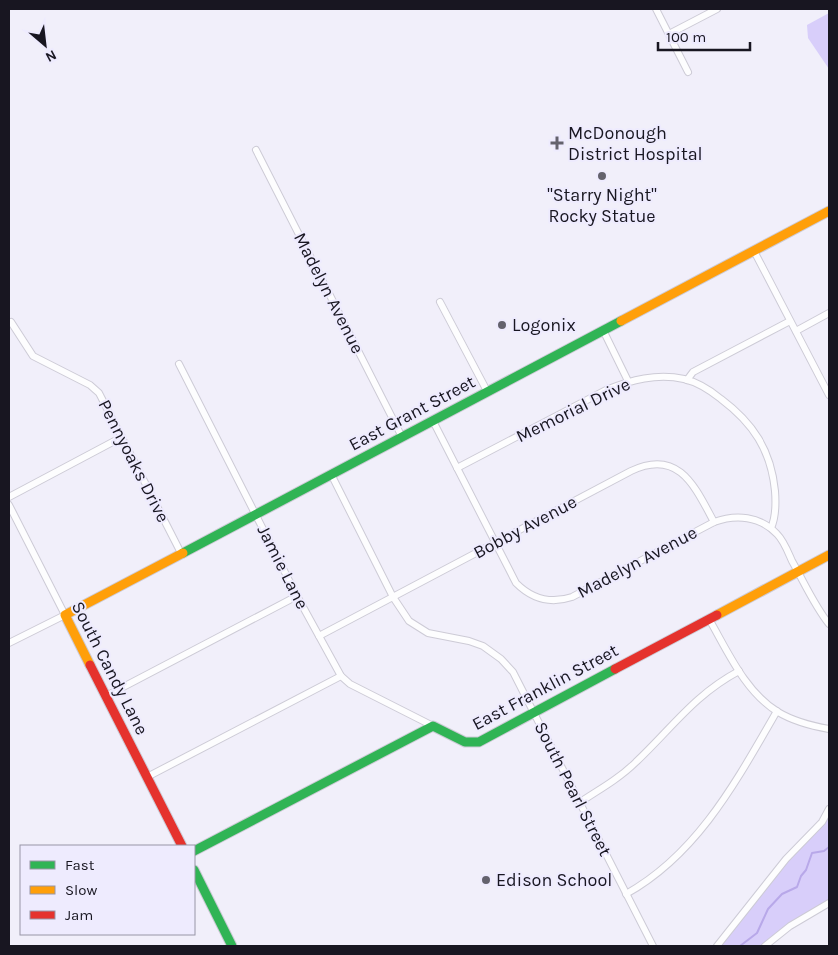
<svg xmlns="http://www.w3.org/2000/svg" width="838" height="955" font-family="Karla,sans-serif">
<rect width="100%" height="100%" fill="#f1effa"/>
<g fill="#d8cefa">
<path d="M829 13V69L808 38 807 25Z"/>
<path d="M829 809V904L765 946H717Z"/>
</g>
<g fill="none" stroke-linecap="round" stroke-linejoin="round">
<path stroke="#b8a8e9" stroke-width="2" d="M740 946 757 933 768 909 782 894 797 887 801 876 806 870 812 853 824 851 829 847"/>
<g stroke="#cdcbd6" stroke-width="8">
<g id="street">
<path d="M656 9 688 72"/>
<path d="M669 34 717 9"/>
<path d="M256 150 402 437"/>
<path d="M754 251 829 395"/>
<path d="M440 302 487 391"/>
<path d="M11 322 33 356 90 385 99 393 181 553"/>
<path d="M603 330 628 381"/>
<path d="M796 331 829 313"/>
<path d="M179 364 297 596 341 676 350 684 433 726"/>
<path d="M687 380 693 372 790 321"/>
<path d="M433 421 516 583C532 599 551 604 572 597L714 522C736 514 760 516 777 534 784 541 788 552 792 561 804 582 814 605 829 624"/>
<path d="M457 468 606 390C631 380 657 373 684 379 697 382 710 390 721 399 753 423 771 450 775 491 776 504 776 517 771 528"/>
<path d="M331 474 393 597 409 621 428 633 469 641 483 646 501 659 513 672 653 946"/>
<path d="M9 497 122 437"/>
<path d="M9 505 65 615 9 643"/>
<path d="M709 619C727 650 745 692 778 712 793 721 812 726 829 729"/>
<path d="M319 636 631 471C679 448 695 487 714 522"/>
<path d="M106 696 297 596"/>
<path d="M147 777 341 676"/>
<path d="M580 802C599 790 620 778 636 762 672 728 694 695 739 671"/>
<path d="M626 894C698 854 737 780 777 711"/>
<path d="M717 946 786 859 822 822 829 809"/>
<path d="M765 946 790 926 829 903"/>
</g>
</g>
<g stroke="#cdcbd6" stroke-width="11">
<g id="fast">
<path d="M183 553 621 321"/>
<path d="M194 851 433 726 465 742H479L615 669"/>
<path d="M194 870 232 946"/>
</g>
</g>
<g stroke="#cdcbd6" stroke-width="11">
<g id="slow">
<path d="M621 321 829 211"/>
<path d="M717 615 829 555"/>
<path d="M90 665 65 615 183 553"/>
</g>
</g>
<g stroke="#cdcbd6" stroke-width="11">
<g id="jam">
<path d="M90 665 182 846"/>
<path d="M615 669 717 615"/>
</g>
</g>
<use href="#street" stroke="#fdfdfe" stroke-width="6"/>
<use href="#fast" stroke="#30b455" stroke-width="9"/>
<use href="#slow" stroke="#ff9f0a" stroke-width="9"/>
<use href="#jam" stroke="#e5322d" stroke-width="9"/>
</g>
<g fill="#64626d" stroke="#eeebfe" stroke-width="2">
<path d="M554.5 135.5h5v5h5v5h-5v5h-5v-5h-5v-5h5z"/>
<circle cx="602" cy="176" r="5"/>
<circle cx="502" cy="325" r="5"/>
<circle cx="486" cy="880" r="5"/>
</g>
<g text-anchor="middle" stroke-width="4" stroke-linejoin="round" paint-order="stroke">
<g font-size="18" fill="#181621" stroke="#eeebfe" text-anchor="start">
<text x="568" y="139">McDonough<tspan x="568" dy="21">District Hospital</tspan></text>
<text x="602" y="201" text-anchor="middle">"Starry Night"<tspan x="602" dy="21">Rocky Statue</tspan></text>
<text x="512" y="331">Logonix</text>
<text x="496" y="886">Edison School</text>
</g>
<g font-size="18" fill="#181621" stroke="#eeebfe">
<text transform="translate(329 293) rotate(63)" y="6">Madelyn Avenue</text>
<text transform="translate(573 410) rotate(-26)" y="6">Memorial Drive</text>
<text transform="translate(412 413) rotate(-28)" y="6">East Grant Street</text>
<text transform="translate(134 461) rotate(63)" y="6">Pennyoaks Drive</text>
<text transform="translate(525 527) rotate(-28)" y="6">Bobby Avenue</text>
<text transform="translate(637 562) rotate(-28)" y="6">Madelyn Avenue</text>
<text transform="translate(283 567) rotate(63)" y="6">Jamie Lane</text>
<text transform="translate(110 668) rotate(63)" y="6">South Candy Lane</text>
<text transform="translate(545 687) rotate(-28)" y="6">East Franklin Street</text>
<text transform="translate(573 789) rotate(63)" y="6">South Pearl Street</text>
</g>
</g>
<rect width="838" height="955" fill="none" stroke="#181621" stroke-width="20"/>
<rect x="20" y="845" width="175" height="90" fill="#eeebfe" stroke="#9896a6"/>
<rect x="30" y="861" width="25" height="8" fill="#30b455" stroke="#9896a6"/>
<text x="65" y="870" font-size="15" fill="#181621">Fast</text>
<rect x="30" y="886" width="25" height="8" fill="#ff9f0a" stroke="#9896a6"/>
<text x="65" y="895" font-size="15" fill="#181621">Slow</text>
<rect x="30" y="911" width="25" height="8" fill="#e5322d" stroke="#9896a6"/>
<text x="65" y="920" font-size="15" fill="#181621">Jam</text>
<g transform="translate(45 45) rotate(152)" stroke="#eeebfe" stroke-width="4" paint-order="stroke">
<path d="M0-4L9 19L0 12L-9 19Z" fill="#181621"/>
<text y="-8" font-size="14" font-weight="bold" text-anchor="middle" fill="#181621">N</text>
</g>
<path d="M658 42v8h92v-8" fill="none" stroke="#181621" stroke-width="2.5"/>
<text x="666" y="42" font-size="15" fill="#181621" stroke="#eeebfe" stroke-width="4" paint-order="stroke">100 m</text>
</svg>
